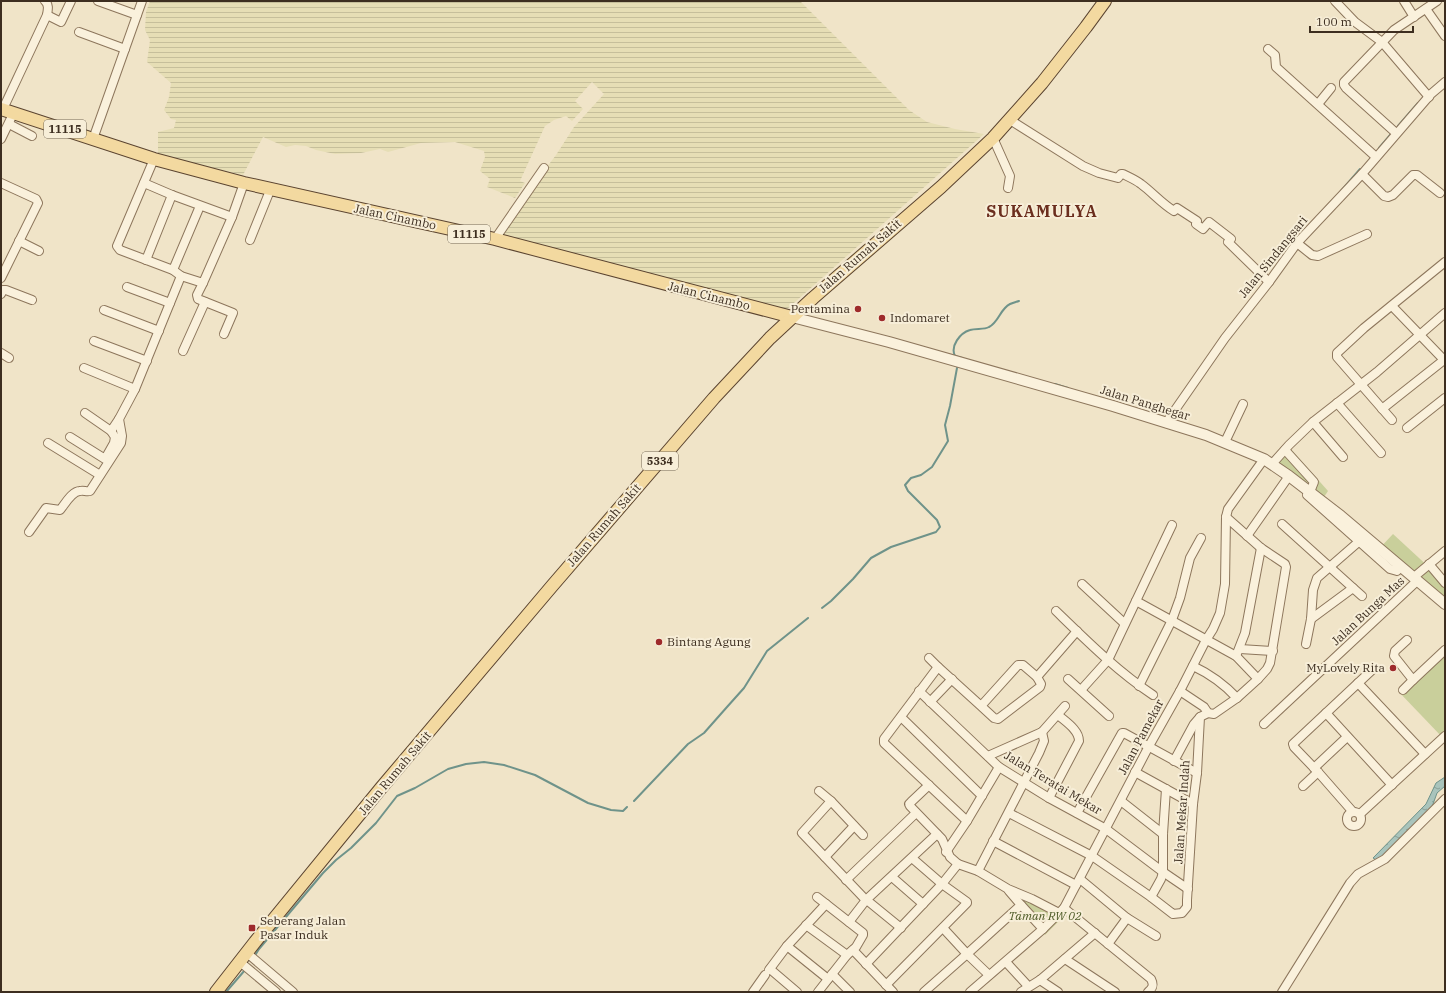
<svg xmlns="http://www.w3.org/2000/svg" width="1446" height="993" font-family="'IBM Plex Serif',serif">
<defs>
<pattern id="farmland-rules" width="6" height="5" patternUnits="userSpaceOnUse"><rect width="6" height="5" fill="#e6deb5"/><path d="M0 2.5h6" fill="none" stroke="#c6bf9b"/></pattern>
<pattern id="water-ripples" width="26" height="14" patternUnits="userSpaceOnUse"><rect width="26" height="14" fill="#a9c4bc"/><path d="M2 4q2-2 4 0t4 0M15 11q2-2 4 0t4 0" fill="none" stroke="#8ba098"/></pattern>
</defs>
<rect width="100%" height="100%" fill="#f0e4c8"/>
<path fill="url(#farmland-rules)" d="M150 1H800L909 110 927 122 955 129 984 134 786 310 498 236 528 192 556 155 574 127 604 94 592 82 575 101 583 109 572 121 566 116 554 120 545 126 520 181 525 183 515 198 487 187 490 179 480 171 485 157 484 151 455 142 421 143 388 152 380 149 361 153 335 154 316 150 306 146 295 145 286 147 263 137 243 175 158 155V132L174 128 176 120 171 119 164 110 169 97 171 83 147 62 150 40 145 30 146 12Z"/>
<g fill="#c9cf9b">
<path d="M1290 448 1328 491 1322 500 1274 465Z"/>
<path d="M1393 534 1445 582V606L1378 550Z"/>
<path d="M1445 650V736L1443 738 1398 691Z"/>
<path d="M1005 891 1067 913 1045 935Z"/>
</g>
<path fill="url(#water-ripples)" stroke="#6f938a" d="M1445 777V786L1437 793 1432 807 1378 861 1373 858 1426 804 1436 783Z"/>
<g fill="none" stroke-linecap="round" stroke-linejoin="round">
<g stroke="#6f938a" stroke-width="2">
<path d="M1398 126 1418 103"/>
<path d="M1379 148 1391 134"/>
<path d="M1341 191 1360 169"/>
<path d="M955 356 962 358"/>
<path d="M955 356C950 346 960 333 970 330 976 328 984 330 989 327 999 322 1000 309 1010 304 1012 303 1016 302 1019 301"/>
<path d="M1055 384 1068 388"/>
<path d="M822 608 831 601 853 579 871 558 891 547 936 532 940 527 937 520 908 491 905 485 911 478 921 475 932 467 948 441 945 425 950 406 957 368"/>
<path d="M634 801 688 744 704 733 727 707 744 688 767 651 808 618"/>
<path d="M254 957 259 949 323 873 336 860 351 848 376 823 397 796 415 788 448 769 466 764 484 762 504 765 535 775 588 803 611 810 623 811 627 807"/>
<path d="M226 992 245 970"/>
</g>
<g stroke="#8d765c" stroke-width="10">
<g id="minor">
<path d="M98 1 137 15"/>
<path d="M1335 1 1355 22 1382 42 1429 97"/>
<path d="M1404 1 1414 17"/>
<path d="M1426 9 1445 36"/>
<path d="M47 15 61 22 71 1"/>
<path d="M79 32 125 49"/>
<path d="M1268 49 1275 55 1276 67 1376 157"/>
<path d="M1318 104 1331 88"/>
<path d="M3 109 47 15C48 9 49 5 45 1"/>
<path d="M1010 120 1083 166 1099 173 1118 178 1121 174H1123C1129 177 1136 180 1141 184 1152 192 1161 203 1174 211L1177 208 1197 221 1196 224 1203 229 1209 222 1231 239 1228 242 1269 282"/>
<path d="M9 124 32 136"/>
<path d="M1396 133 1346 88 1344 85V82L1394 30 1437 1"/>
<path d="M993 138 1010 176 1008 188"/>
<path d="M1 139 14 112"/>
<path d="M93 139 142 1"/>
<path d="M154 159 117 246 120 250 173 270 181 276 203 283 232 217 244 183"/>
<path d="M1362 174 1384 196 1388 197 1393 195 1413 175H1417L1440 193"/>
<path d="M1 183 36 199 38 203 1 278"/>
<path d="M144 183 172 195 232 217"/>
<path d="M495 239 544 168"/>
<path d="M250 240 271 188"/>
<path d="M19 241 39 251"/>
<path d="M1297 243 1312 255 1318 256 1367 234"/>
<path d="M146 260 172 195"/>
<path d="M173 270 200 206"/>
<path d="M203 283 197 295 198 299 233 313 224 334"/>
<path d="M127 287 170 303"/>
<path d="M1 294 3 290H6L32 300"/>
<path d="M1392 306 1445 361"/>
<path d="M104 310 159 331"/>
<path d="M94 341 147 361"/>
<path d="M183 351 205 302"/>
<path d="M1 353 9 358"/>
<path d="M84 368 135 389"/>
<path d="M1337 403 1381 453"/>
<path d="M1382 409 1444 360"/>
<path d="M85 413 111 431 119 419"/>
<path d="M1392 420 1337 357V353L1364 328 1445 262"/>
<path d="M1313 422 1343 457"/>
<path d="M1166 423 1225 338 1269 282 1297 243 1362 174 1431 94 1445 82"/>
<path d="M1407 428 1445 398"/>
<path d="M70 437 105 459 114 443 115 437 111 431"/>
<path d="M1225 442 1243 404"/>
<path d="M48 443 100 475"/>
<path d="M1285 450 1314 482 1310 492"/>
<path d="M1272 464 1289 445 1313 422 1377 372 1445 313"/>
<path d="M1307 495 1390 569 1397 571 1401 567"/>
<path d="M1282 524 1353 588 1311 619"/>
<path d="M29 532 46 508 60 510C65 504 72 491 80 491 84 490 86 492 90 491L121 443 122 436 119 419 135 389 181 276"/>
<path d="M1247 536 1289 476"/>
<path d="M1429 564 1445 583"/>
<path d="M1414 577 1445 551"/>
<path d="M1082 584 1124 623"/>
<path d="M1353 588 1362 596"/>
<path d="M1136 601 1236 656 1258 679 1267 669 1270 663 1286 567 1285 564 1261 548 1226 517"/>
<path d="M1056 611C1087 641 1117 671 1153 695"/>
<path d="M1407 640 1395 651 1394 656 1413 680 1445 650"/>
<path d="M1306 644 1311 619 1313 590 1317 578 1363 538"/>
<path d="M1240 649 1273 651"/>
<path d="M1236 656 1245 633 1261 548"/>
<path d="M929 658 938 667"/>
<path d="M1193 666C1210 674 1224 684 1237 698"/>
<path d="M1037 677 1077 631"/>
<path d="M1068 679 1109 716"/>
<path d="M1358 683 1425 754"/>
<path d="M1139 686 1172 620 1180 598 1190 558 1201 538"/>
<path d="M1081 690 1108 660 1172 525"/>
<path d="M1403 690 1413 680"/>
<path d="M919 691 999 767 1049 798 1106 829 1163 872 1188 889"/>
<path d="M1180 691 1204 707 1208 713 1214 714 1237 698 1258 679"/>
<path d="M930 702 952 679"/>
<path d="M1326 713 1392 785"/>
<path d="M901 717 982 796"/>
<path d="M1264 724 1417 581"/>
<path d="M988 756 1042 732 1065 706"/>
<path d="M1174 761 1194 724 1200 717"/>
<path d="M1314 768 1347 737"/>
<path d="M1135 772 1193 804"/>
<path d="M929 785 911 802 909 804 910 806 942 839 950 857 958 864"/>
<path d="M1303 786 1318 772"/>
<path d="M819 791 831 801"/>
<path d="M1049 798 1079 741C1079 730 1066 722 1058 715"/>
<path d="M1121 801 1163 834"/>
<circle cx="1354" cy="819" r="7"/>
<path d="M1353 812 1318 772 1294 747 1293 744 1372 670"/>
<path d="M1009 813 1092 856 1151 897 1173 914 1182 913 1187 907V900L1193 804 1197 773 1200 717 1208 713"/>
<path d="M1077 813 1122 733H1124L1197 773"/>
<path d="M1360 814 1445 736"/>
<path d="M967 821 884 743V739L938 667 981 706 1018 665H1023L1037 677 1041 684 1040 687 998 719 994 718 981 706"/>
<path d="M863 835 831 801 802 833 863 897 901 928"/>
<path d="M993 841 1076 885"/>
<path d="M946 852 967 821 999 767"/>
<path d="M825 857 854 826"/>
<path d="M978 871 1039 753 1044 741 1042 732"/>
<path d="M892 877 923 904"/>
<path d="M1080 879 1127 918 1108 944"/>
<path d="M846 880 916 813"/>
<path d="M817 897 863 933V935L856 947 847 955 818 992"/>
<path d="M1151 897 1161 879 1163 872V834L1166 789"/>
<path d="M1021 905 1043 929"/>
<path d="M1064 908 1151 979C1154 985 1153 988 1148 992"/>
<path d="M1127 918 1156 936"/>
<path d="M849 922 866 900 937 834"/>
<path d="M806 925 847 955"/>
<path d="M787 946 828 979"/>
<path d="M853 950 893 992"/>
<path d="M247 953 293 992"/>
<path d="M1065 959 1115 992"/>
<path d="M240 962 276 992"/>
<path d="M1006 962 1028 986"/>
<path d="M866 964 942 884 958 864 978 871 1008 889 1032 899 1059 913"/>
<path d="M770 969 797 992"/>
<path d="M769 970 787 946 826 904"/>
<path d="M832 974 850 992"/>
<path d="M989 975 967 954 1021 905 1009 891"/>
<path d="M1040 980 1058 992"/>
<path d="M886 985 967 903V902L942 884 912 858"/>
<path d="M753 992 765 975"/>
<path d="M924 992 967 954 943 928"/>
<path d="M970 992 1043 929 1064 908 1149 746 1180 691 1206 640 1213 629 1220 613 1225 584 1226 517 1228 509 1264 459"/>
<path d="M1021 992 1040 980 1095 933"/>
<path d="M1282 992 1350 883 1358 874 1385 859 1445 799"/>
</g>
</g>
<g stroke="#8d765c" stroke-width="12">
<path id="tertiary" d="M792 317 889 342 1113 406 1206 435 1264 459 1289 476 1341 516 1445 604"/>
</g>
<g stroke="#5b4430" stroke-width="14">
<g id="primary">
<path d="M1 109 154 159 244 183 495 239 792 317"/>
<path d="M216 992 255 942 381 788 552 586 714 398 770 338 813 298 941 187 993 138 1042 83 1086 27 1105 1"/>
</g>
</g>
<use href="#minor" stroke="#faf1dc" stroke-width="8"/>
<use href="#tertiary" stroke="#faf1dc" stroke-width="10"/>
<use href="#primary" stroke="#f3d9a0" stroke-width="12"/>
</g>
<g fill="#9e2a2b" stroke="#f7eed8" stroke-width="1.5">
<circle cx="858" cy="309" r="4"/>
<circle cx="882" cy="318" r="4"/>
<circle cx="659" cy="642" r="4"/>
<circle cx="1393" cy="668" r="4"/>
<rect x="248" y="924" width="8" height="8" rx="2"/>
</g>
<g text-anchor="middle" stroke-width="4" stroke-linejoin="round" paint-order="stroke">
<g fill="#f7eed8" stroke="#756857" stroke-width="1">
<rect x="44" y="120" width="42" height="18" rx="3"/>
<rect x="448" y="225" width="42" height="18" rx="3"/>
<rect x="642" y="452" width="36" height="18" rx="3"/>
</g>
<g font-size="11" font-weight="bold" fill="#3d2e20">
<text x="65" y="133">11115</text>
<text x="469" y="238">11115</text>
<text x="660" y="465">5334</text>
</g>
<g font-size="12" fill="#3d2e20" stroke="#f7eed8">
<text transform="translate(395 217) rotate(12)" y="4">Jalan Cinambo</text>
<text transform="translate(860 256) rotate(-41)" y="4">Jalan Rumah Sakit</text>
<text transform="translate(1273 257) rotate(-51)" y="4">Jalan Sindangsari</text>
<text transform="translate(709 296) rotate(14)" y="4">Jalan Cinambo</text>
<text transform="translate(1145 403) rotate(17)" y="4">Jalan Panghegar</text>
<text transform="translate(604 525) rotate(-49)" y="4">Jalan Rumah Sakit</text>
<text transform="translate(1368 611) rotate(-43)" y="4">Jalan Bunga Mas</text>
<text transform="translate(1141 737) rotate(-62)" y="4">Jalan Pamekar</text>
<text transform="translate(395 773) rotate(-50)" y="4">Jalan Rumah Sakit</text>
<text transform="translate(1053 783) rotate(31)" y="4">Jalan Teratai Mekar</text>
<text transform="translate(1182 812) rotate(-86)" y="4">Jalan Mekar Indah</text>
</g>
<g font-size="12" fill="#3d2e20" stroke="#f7eed8" text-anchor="start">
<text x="850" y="313" text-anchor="end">Pertamina</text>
<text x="890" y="322">Indomaret</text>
<text x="667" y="646">Bintang Agung</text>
<text x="1385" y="672" text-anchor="end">MyLovely Rita</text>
<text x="260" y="925">Seberang Jalan<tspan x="260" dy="14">Pasar Induk</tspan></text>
</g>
<g font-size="12" font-style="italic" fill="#4d5a26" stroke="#f7eed8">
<text x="1045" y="920">Taman RW 02</text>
</g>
<g font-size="16" font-weight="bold" letter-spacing="1" fill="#6b2e1e" stroke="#f7eed8">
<text x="1042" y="217">SUKAMULYA</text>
</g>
</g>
<rect width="1446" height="993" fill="none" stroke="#3d2e20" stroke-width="4"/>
<path d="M1310 26v6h103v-6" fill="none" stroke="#3d2e20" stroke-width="2"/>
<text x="1316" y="26" font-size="12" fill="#3d2e20" stroke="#f7eed8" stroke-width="3" paint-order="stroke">100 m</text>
</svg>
